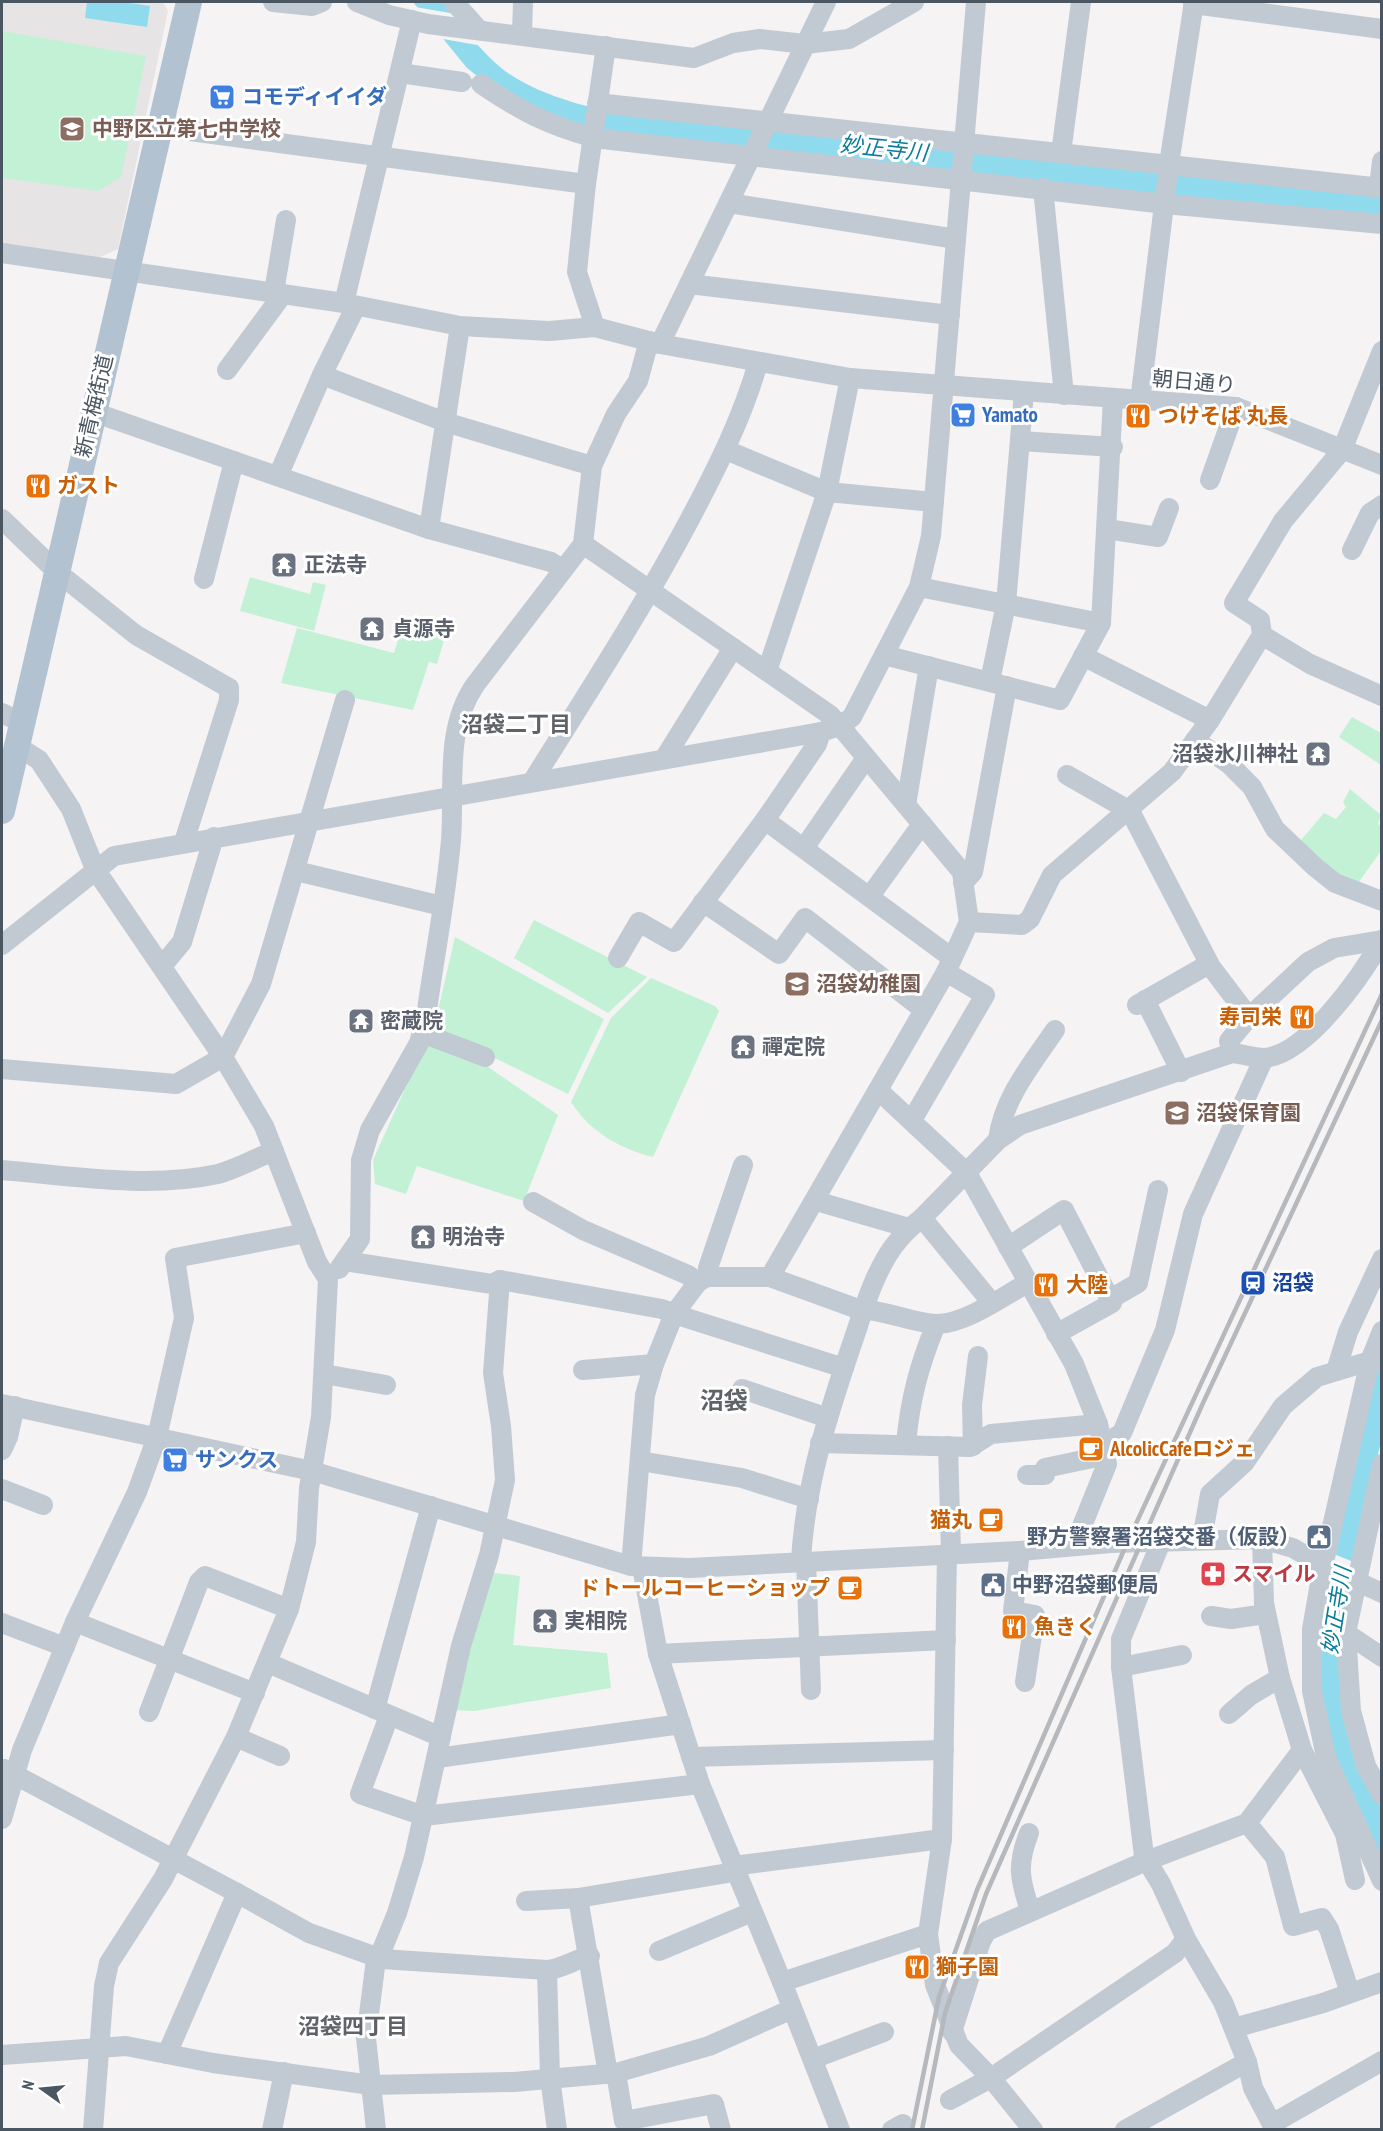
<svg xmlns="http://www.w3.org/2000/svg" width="1383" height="2131" font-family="'PT Sans Narrow','Noto Sans JP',sans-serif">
<rect width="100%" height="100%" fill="#f5f3f3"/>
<path fill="#e6e4e5" d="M2 2H163L168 11 118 249 96 259 2 246Z"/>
<g fill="#c3f1d5">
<path d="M2 31 146 56 121 177 98 191 2 178Z"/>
<path d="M250 577 310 594 313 582 326 585 314 631 240 611Z"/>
<path d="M434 622 448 626 437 664 429 662 413 710 281 683 297 628 394 653 402 627 430 636Z"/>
<path d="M1352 717 1381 733V765L1339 737Z"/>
<path d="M1350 789 1381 815 1378 824 1381 827V851L1356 886 1297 845 1324 813 1336 819 1346 807 1343 802Z"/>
<path d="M534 920 647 977 608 1013 514 958Z"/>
<path d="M455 937 604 1019 568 1094 434 1028Z"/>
<path d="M651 978 715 1006 719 1011 653 1157C620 1149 589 1131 571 1102L611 1018Z"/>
<path d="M426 1042 485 1065 558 1115 524 1201 417 1166 406 1194 375 1184 373 1160Z"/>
<path d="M494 1573 520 1576 513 1645 607 1653 611 1688 474 1711 453 1710 463 1666Z"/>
</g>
<g fill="#90daee">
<path d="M87 2H122L150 6 147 27 85 18Z"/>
<path d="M413 2H443C462 25 481 53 505 71 536 93 573 103 609 112L1381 196V218L580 131 486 83 467 68Z"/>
<path d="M1381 1339V1441L1344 1612 1354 1751 1381 1808V1867L1349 1800 1321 1713 1317 1642Z"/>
</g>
<g fill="#f5f3f3">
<path d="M415 7 456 14 483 46 443 39Z"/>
<path d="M1329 1552 1356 1563 1348 1596 1322 1585Z"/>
</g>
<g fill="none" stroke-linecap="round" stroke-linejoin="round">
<g stroke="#c1cad2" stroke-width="20">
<path d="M273 2 312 6 322 2"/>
<path d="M357 2 389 15 428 24 694 58 733 43 760 39 805 44 849 39 914 2"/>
<path d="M454 2 478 29"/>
<path d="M1193 4 1382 29"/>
<path d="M522 35 523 2"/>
<path d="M400 73 462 82"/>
<path d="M481 84C522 112 546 124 594 138L1165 204 1382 224"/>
<path d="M597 103 1382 188"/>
<path d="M160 127 586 184"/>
<path d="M1061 153 1081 2"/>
<path d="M1379 187 1382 161"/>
<path d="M1043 188 1064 395"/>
<path d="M729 203 956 239"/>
<path d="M2 253 344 303 460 326 549 331 595 327 660 344 850 378 1236 407 1382 465"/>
<path d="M689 284 950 315"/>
<path d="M274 292 286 220"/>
<path d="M344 303 412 20"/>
<path d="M595 327 577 272 586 184 606 46"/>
<path d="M660 344 826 2"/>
<path d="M227 370 283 294"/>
<path d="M322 375 445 422 592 466"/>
<path d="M1140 401 1169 164 1194 2"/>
<path d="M93 412 429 529 551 562 563 570"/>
<path d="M1020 441 1113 447"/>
<path d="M726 450 827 492 934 502"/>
<path d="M278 476 322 375 356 306"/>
<path d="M1210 480 1236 407"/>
<path d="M2 519 56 571 136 635 229 688V700L184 842"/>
<path d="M429 529 460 326"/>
<path d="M1107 529 1158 537 1169 508"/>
<path d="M1352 550 1370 513 1382 505"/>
<path d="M204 579 234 461"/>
<path d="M919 587 1101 623"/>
<path d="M1262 635 1310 664 1382 696"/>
<path d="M884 655 1060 700 1101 623 1113 399"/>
<path d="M1083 656 1210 720"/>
<path d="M767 671 827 492 850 378"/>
<path d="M990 681 1006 604 1024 392"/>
<path d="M2 713 22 723"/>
<path d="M1195 740 1229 764 1252 787 1275 829 1315 867 1335 883 1382 901"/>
<path d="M17 746 39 760 71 809 95 869 223 1057 264 1126 317 1262 328 1279 321 1417 309 1488 306 1542 289 1609 236 1737 163 1879 109 1963 104 1986 93 2130"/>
<path d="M664 759 733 648"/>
<path d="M1067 775 1130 811 1211 967 1249 1017 1229 1041 1232 1053"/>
<path d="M532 782C587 694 643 608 691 517 718 466 742 418 758 363"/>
<path d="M906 805 929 666"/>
<path d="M765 820 952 958"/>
<path d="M804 848 866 758"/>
<path d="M296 871 442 906"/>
<path d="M963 883 973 872 1007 686"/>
<path d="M870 896 922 824"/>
<path d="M703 902 779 954 805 918 924 1010"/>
<path d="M969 922 1022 925 1030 919 1052 875 1172 772 1210 720 1262 635 1260 620 1234 603 1283 521 1342 450 1382 351"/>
<path d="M2 945 114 856 821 732 840 726 852 717 919 587 931 536 976 2"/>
<path d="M618 958 639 922 674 942 765 820 817 744 821 732"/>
<path d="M162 966 182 942 214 837"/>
<path d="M1145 1000 1181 1072"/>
<path d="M1137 1005 1209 964"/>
<path d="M1249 1017 1308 962 1334 948 1382 940"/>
<path d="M422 1033 485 1057"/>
<path d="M2 1069 176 1084 223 1057 261 984 345 700"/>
<path d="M878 1090 967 1173 1074 1364 1098 1424 1107 1464 1074 1546"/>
<path d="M912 1120 985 995 946 972"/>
<path d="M998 1140C1003 1098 1032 1064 1055 1030"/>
<path d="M2 1170C72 1176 148 1189 218 1174 237 1169 256 1158 274 1151"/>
<path d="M816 1201 909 1228"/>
<path d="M533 1202 583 1230 688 1275 698 1282"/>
<path d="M922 1218 992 1303"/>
<path d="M1008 1247 1064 1210 1112 1303 1056 1334"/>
<path d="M345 1261 492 1284 500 1280 662 1309 674 1314 698 1282 707 1277H770L946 972 969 922 962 872 840 726 830 715 583 544"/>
<path d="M339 1269 360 1239 361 1160 370 1130 419 1043 426 1017C434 958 446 899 451 840 455 788 444 730 475 685L583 544 592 466 616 414 638 381 649 341"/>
<path d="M707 1277 708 1268 743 1165"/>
<path d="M770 1277 858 1309C885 1310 909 1322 935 1324 963 1325 1003 1297 1027 1283"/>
<path d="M1112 1298 1138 1283 1158 1190"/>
<path d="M1382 1331 1370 1361 1323 1566 1312 1629V1691L1326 1757 1382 1881"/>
<path d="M583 1370 654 1364"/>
<path d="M1336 1371 1348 1332 1382 1259"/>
<path d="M324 1374 386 1385"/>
<path d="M742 1389 828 1418"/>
<path d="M2 1404 312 1471 631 1566 690 1568 1020 1551 1111 1543 1262 1539 1293 1548 1327 1568 1382 1593"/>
<path d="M820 1443 970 1447 991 1434 1098 1424"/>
<path d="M906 1444C910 1399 919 1366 936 1324"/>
<path d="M1104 1444 1122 1433 1165 1330 1193 1214 1264 1058"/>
<path d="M948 1446 951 1553"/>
<path d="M973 1446 972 1405 978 1356"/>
<path d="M2 1450 8 1437 15 1406"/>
<path d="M640 1461 742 1478 809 1499"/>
<path d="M1382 1464 1346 1633 1351 1711 1366 1766 1382 1795"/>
<path d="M1027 1475H1045V1468L1107 1455"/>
<path d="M2 1489 43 1505"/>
<path d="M1202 1539 1210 1494 1245 1462 1283 1406 1317 1377 1370 1361 1379 1362"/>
<path d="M1262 1539 1264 1603 1280 1678 1302 1750 1345 1834 1355 1880"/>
<path d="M1161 1542 1121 1639V1667L1144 1856 1161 1884 1186 1939 1223 2002 1247 2062 1253 2088 1275 2130"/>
<path d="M1020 1551 1013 1611 1035 1615 1025 1682"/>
<path d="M947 1554 942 1839 928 1934 935 1985 959 2045 991 2078 1033 2130"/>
<path d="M801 1561C805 1483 830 1408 855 1335 865 1305 875 1272 893 1247 902 1235 911 1226 922 1218L998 1140 1020 1125 1232 1053C1242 1054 1254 1058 1264 1058 1307 1055 1362 975 1382 940"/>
<path d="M806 1561 811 1690"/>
<path d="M631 1566 645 1395 654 1364 674 1314 844 1368"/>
<path d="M642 1567 658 1654 700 1784 782 1982 840 2130"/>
<path d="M1211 1616 1231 1619 1266 1614"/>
<path d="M75 1622 255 1693"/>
<path d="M2 1623 65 1647"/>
<path d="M1346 1633 1382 1657"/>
<path d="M658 1654 946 1640"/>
<path d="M268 1663 441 1737"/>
<path d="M1121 1667 1182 1655"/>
<path d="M375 1709 431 1506"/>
<path d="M149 1712 199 1582 205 1576 289 1609"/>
<path d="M1229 1714 1251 1695 1280 1678"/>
<path d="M389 1716 360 1794 424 1816 700 1784"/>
<path d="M236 1737 280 1756"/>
<path d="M691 1757 944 1750"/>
<path d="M437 1758 681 1724"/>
<path d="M4 1769 237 1893 309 1933 382 1959 547 1970C562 1969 575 1959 590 1956"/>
<path d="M2 1819 22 1750 75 1622 137 1492 157 1437 184 1318 175 1258 306 1233"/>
<path d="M1247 1823 1275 1857 1293 1926 1322 1918 1329 1929 1350 1993"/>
<path d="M1029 1833C1017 1864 1019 1878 1030 1910"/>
<path d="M733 1866 942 1839"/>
<path d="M526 1901 578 1898"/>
<path d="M659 1951 752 1912"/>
<path d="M547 1970 550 2078 557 2130"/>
<path d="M782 1982 928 1934"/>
<path d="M1234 2028 1323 2003 1382 1982"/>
<path d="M952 2032 981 1941 987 1931 1146 1861 1247 1823 1302 1750"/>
<path d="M167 2054 237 1893"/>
<path d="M2 2055 126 2046 213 2063 371 2085 514 2082 616 2073 709 2046 792 2009"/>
<path d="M813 2059 884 2032"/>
<path d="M616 2073 624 2121 714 2104 721 2130"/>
<path d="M608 2074 578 1898 734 1872"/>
<path d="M950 2100 991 2078 1175 1953 1186 1939"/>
<path d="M1272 2124 1382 2061"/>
<path d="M272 2130 284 2072"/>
<path d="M376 2130 366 2038 375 1967 397 1913 414 1857 461 1646 489 1555 505 1480 501 1426 493 1373 500 1280"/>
<path d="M892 2130 903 2124"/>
<path d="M1125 2130 1247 2062"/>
</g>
<path stroke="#b3c2d1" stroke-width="26" d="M2 811 189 2"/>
<g stroke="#b5b8bd" stroke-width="4.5">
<path d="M912 2130 939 1997 977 1890 1127 1543 1382 994"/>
<path d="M922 2130 945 2013 986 1894 1203 1403 1382 1020"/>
</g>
</g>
<defs>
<g id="supermarket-square" transform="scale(1.35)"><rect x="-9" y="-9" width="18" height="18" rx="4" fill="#3f7fe0" stroke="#fff"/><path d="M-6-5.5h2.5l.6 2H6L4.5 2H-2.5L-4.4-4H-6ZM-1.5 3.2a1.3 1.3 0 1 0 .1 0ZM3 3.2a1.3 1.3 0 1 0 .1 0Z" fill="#fff"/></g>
<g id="school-square" transform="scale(1.35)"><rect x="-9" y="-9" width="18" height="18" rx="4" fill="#8d6e63" stroke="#fff"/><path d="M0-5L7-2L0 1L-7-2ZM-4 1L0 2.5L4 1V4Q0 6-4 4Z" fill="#fff"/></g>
<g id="restaurant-square" transform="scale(1.35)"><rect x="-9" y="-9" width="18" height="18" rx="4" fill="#e8710a" stroke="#fff"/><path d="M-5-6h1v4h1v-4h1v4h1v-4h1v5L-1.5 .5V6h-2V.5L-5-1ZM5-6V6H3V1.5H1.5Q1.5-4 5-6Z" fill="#fff"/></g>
<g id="temple-square" transform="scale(1.35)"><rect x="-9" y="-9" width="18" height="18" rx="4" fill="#6b7280" stroke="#fff"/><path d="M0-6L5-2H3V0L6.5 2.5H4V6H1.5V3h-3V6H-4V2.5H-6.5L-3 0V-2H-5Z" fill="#fff"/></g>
<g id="station-square" transform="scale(1.35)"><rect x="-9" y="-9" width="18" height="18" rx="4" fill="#1a4fb4" stroke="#fff"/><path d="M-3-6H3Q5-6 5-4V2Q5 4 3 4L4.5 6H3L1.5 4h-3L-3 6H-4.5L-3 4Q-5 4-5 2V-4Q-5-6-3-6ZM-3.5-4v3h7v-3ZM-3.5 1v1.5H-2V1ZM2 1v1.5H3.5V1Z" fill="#fff"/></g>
<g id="cafe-square" transform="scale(1.35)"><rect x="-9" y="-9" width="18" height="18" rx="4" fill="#e8710a" stroke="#fff"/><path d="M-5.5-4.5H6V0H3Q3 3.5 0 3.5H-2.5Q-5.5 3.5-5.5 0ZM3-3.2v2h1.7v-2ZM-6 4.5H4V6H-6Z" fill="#fff"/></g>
<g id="civic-square" transform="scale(1.35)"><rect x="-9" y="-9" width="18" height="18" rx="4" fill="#5c6f8a" stroke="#fff"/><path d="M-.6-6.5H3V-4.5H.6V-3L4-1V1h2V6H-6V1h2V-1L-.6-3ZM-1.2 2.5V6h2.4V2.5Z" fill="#fff"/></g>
<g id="pharmacy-square" transform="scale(1.35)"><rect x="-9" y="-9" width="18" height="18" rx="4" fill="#e0444e" stroke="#fff"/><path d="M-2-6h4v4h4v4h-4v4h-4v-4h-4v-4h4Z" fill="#fff"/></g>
</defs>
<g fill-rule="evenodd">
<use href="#supermarket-square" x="222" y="97"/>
<use href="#school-square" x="72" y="129"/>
<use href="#supermarket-square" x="963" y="415"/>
<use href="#restaurant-square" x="1138" y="416"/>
<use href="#restaurant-square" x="38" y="486"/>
<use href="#temple-square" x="284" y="565"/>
<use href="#temple-square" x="372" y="629"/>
<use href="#temple-square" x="1318" y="754"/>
<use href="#school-square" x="797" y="984"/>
<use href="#restaurant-square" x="1302" y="1017"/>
<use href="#temple-square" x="361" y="1021"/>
<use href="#temple-square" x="743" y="1047"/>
<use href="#school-square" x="1177" y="1113"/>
<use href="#temple-square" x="423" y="1237"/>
<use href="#station-square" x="1253" y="1283"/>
<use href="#restaurant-square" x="1046" y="1285"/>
<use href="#cafe-square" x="1091" y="1449"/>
<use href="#supermarket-square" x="175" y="1460"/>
<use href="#cafe-square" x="991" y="1520"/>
<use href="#civic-square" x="1319" y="1537"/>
<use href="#pharmacy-square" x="1213" y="1574"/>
<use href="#civic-square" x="993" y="1585"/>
<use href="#cafe-square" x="850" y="1588"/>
<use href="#temple-square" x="545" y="1621"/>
<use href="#restaurant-square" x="1014" y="1627"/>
<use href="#restaurant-square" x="917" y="1967"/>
</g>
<g text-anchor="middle" stroke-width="6" stroke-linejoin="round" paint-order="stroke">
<g font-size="21" font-weight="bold" fill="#366cbe" stroke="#fff" text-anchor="start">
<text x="242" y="104">コモディイイダ</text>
<text x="982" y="422">Yamato</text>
<text x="195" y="1467">サンクス</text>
</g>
<g font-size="21" font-weight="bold" fill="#785e54" stroke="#fff" text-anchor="start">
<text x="92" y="136">中野区立第七中学校</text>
<text x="816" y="991">沼袋幼稚園</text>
<text x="1196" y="1120">沼袋保育園</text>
</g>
<g font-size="21" fill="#4a5661" stroke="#fff">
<text transform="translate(1194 382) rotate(5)" y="7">朝日通り</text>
<text transform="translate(94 406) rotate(-77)" y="7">新青梅街道</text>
</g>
<g font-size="21" font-weight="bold" fill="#c56008" stroke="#fff" text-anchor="start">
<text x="1158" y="423">つけそば 丸長</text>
<text x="57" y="493">ガスト</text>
<text x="1282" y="1024" text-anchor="end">寿司栄</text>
<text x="1066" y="1292">大陸</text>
<text x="1110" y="1456">AlcolicCafeロジェ</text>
<text x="972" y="1527" text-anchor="end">猫丸</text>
<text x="830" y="1595" text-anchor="end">ドトールコーヒーショップ</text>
<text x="1034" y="1634">魚きく</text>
<text x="936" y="1974">獅子園</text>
</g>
<g font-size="21" font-weight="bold" fill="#5b616d" stroke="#fff" text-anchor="start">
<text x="304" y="572">正法寺</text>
<text x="392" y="636">貞源寺</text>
<text x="1298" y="761" text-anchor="end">沼袋氷川神社</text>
<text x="380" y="1028">密蔵院</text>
<text x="762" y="1054">禪定院</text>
<text x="442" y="1244">明治寺</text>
<text x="564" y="1628">実相院</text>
</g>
<g font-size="21" font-weight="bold" fill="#164399" stroke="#fff" text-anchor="start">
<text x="1272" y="1290">沼袋</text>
</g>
<g font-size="21" font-weight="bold" fill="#4e5e75" stroke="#fff" text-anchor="end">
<text x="1300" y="1544">野方警察署沼袋交番（仮設）</text>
<text x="1012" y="1592" text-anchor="start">中野沼袋郵便局</text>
</g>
<g font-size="21" font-weight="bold" fill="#be3a42" stroke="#fff" text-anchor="start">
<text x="1232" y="1581">スマイル</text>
</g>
<g font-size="22" font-style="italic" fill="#0c7c9b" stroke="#fff">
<text transform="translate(884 148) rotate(6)" y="8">妙正寺川</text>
<text transform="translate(1336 1610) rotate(-81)" y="8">妙正寺川</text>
</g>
<g font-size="22" font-weight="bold" fill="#5f6368" stroke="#fff">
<text x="516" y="732">沼袋二丁目</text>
<text x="353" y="2034">沼袋四丁目</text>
</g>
<g font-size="24" font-weight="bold" fill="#5f6368" stroke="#fff">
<text x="724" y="1409">沼袋</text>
</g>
</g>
<rect width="1383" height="2131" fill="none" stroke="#4a5661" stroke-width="6"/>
<g transform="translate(42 2089) rotate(285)" stroke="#ffffff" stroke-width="4.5" paint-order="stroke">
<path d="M0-4.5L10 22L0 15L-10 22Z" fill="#4a5661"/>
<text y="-9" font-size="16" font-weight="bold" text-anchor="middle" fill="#4a5661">N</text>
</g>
</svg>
